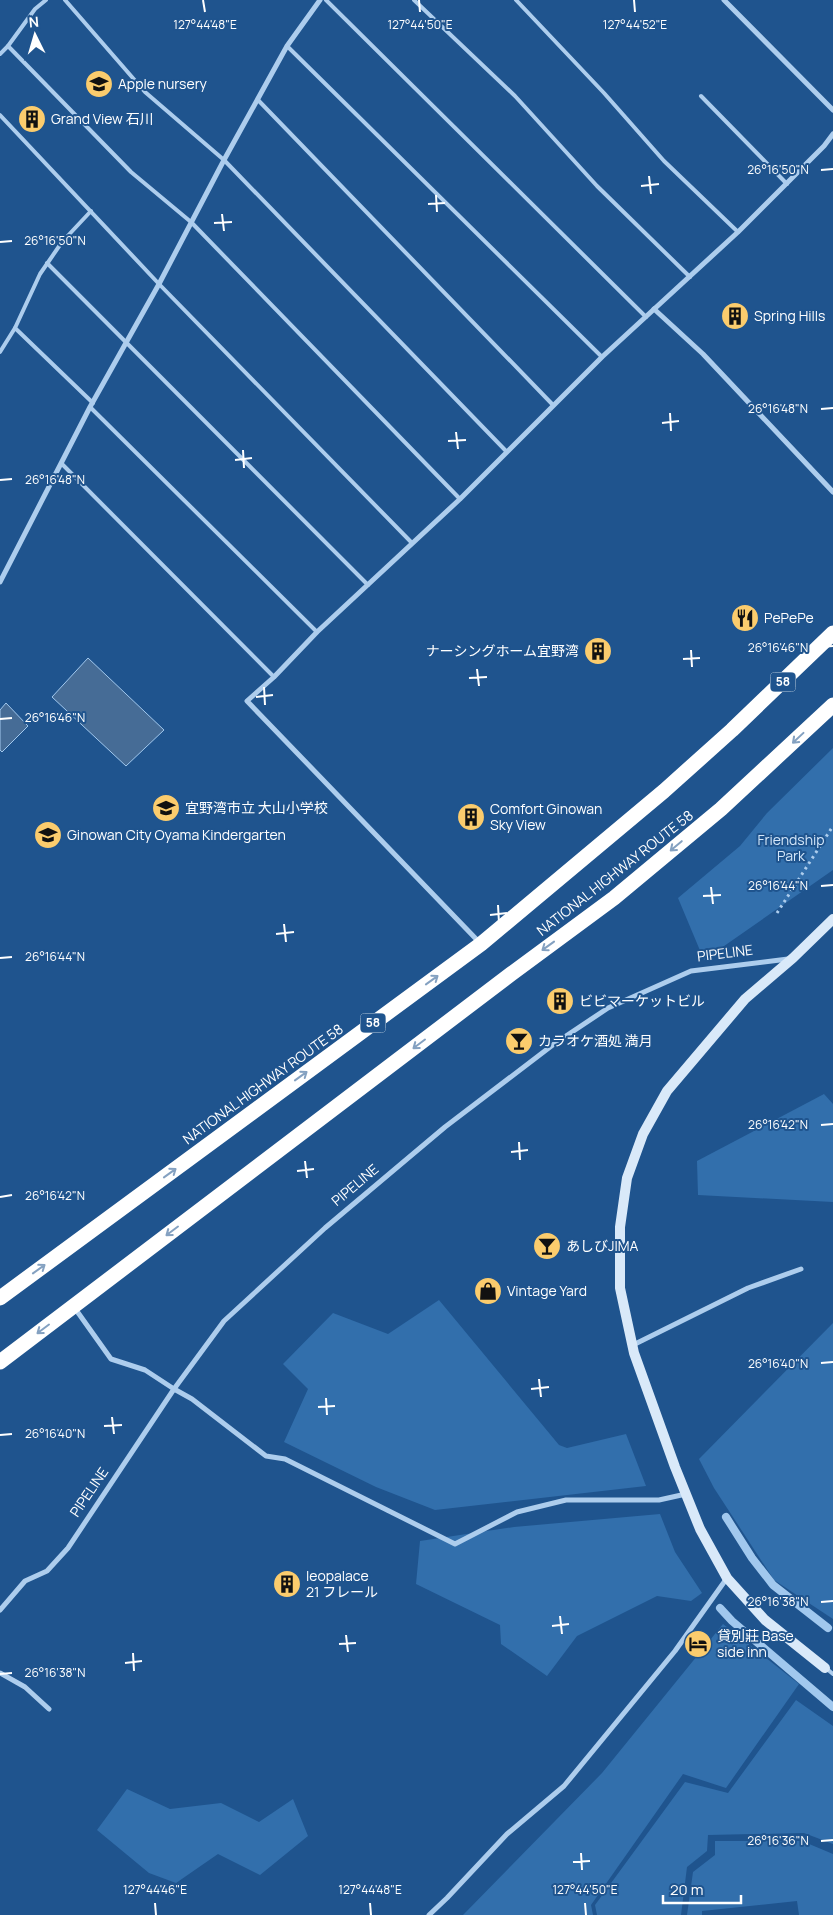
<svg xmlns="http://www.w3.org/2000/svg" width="833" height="1915" font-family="Manrope,'Noto Sans JP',sans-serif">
<rect width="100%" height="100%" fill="#1f548e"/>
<g fill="#326fac">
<path d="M833 748V870L704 960 678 898 740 846 767 813Z"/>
<path d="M824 1094 833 1104V1202L698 1195 697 1161Z"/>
<path d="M439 1300 559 1445 567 1448 626 1434 646 1486 435 1510 376 1487 284 1442 308 1389 283 1364 333 1313 388 1334Z"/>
<path d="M833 1323V1619L774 1580 714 1488 699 1459Z"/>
<path d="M660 1514 675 1552 702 1593 691 1601 657 1596 577 1636 547 1676 501 1644 500 1625 416 1584 420 1541 514 1527Z"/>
<path d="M723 1624 799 1684 726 1788 683 1774 591 1905 593 1915H463L602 1773Z"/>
<path d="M796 1700 833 1726V1844L804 1833 708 1835 707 1851 687 1867 681 1915H597L595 1905 685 1782 728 1793Z"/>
<path d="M127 1789 170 1809 221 1803 259 1822 293 1799 308 1836 260 1875 218 1854 176 1883 149 1873 97 1830Z"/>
<path d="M715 1841H802L833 1854V1915H799L797 1901 702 1911V1915H687L693 1872 715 1855Z"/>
</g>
<g fill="#466c96" stroke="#a1c8ee">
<path d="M88 658 164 730 126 766 52 697Z"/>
<path d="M6 703 28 726 2 752 0 750V710Z"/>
</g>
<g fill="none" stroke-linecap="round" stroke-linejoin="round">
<g stroke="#a1c8ee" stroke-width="8">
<path d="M726 1517 752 1558 773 1585 828 1628"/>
<path d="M720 1608 732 1621 833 1707"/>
</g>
<path stroke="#adcded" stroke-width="3" stroke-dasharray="2.5 4" stroke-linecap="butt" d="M777 913 833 826"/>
<g stroke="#adcded" stroke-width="4">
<path d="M65 0 145 92 224 160 506 451"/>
<path d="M326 0 646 317"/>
<path d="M414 0 515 96 597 186 690 277"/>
<path d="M516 0 604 93 664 161 738 232"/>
<path d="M8 46 35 9 46 0"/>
<path d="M287 46 602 357"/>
<path d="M0 54 8 46 131 172 191 222 460 499"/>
<path d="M701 96 787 184"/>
<path d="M258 100 553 405"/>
<path d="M0 115 159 284 412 543"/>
<path d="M91 211 62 242 40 274 15 328 93 403"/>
<path d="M47 263 368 585"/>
<path d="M0 352 15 328"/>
<path d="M90 407 317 632"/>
<path d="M62 464 274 677"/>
<path d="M827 1669 833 1674"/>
</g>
<g stroke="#adcded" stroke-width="5">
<path d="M724 0 833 110"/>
<path d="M654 309 703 354 833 492"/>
<path d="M0 582 90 407 159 284 224 160 287 46 320 0"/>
<path d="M479 942 247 701 274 677 317 632 460 499 602 357 738 232 824 146 833 134"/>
<path d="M74 1307 111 1359 145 1370 174 1389 192 1399 266 1456 285 1459 455 1544 517 1512 566 1500H659L686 1494"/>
<path d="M633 1345 748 1288 801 1269"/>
<path d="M0 1610 25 1581 47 1571 68 1548 174 1389 224 1321 325 1228 445 1127 554 1044 608 1008 691 971 788 959"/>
<path d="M0 1673 25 1687 49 1709"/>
<path d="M429 1915 447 1898 507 1834 564 1786 675 1651 727 1578"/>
</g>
<path stroke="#d9e9f9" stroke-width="10" d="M825 1668 765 1620 727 1578 700 1529 675 1467 634 1353 620 1288V1227L627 1178 643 1134 667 1091 745 999 793 958 833 919"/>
<g stroke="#fff" stroke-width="15">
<path d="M0 1298 481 944 664 791 732 730 833 633"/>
<path d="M0 1362 511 974 614 898 721 809 833 705"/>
</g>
</g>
<defs><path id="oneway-shaft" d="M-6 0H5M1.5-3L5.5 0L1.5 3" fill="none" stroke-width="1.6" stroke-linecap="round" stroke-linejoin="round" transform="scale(1.25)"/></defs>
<g stroke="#84a1c1">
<use href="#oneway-shaft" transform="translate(798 738) rotate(137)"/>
<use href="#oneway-shaft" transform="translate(676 846) rotate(140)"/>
<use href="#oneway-shaft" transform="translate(548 946) rotate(144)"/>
<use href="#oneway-shaft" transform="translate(432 980) rotate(-36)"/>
<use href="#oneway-shaft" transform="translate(419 1044) rotate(143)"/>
<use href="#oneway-shaft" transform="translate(301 1076) rotate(-36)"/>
<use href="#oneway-shaft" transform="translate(170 1173) rotate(-36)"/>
<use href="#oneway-shaft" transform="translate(172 1231) rotate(143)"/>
<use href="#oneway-shaft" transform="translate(39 1269) rotate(-36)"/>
<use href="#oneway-shaft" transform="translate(43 1329) rotate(143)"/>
</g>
<path fill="none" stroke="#fff" stroke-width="2" d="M203 0 205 12M419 0 420 12M634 0 635 12M821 170 833 169M649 176 651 194M641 186 659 184M436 195 437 212M428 204 445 203M222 214 224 231M214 223 232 222M0 242 12 241M821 409 833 408M670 413 671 431M662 423 679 421M456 432 458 449M448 441 466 440M243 450 244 468M235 460 252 458M0 480 12 479M821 647 833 646M691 650 692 667M683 659 700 658M477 669 479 686M469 678 487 677M264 687 265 705M256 697 273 695M0 719 12 718M821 886 833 885M711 887 713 904M703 896 721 895M498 905 499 923M490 915 507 913M284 924 286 942M276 934 294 932M0 958 12 957M821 1125 833 1124M519 1142 520 1160M511 1152 528 1150M305 1161 307 1178M297 1171 314 1169M0 1197 12 1195M821 1363 833 1362M539 1379 541 1397M531 1389 549 1387M326 1398 327 1415M318 1407 335 1406M112 1417 114 1434M104 1426 122 1425M0 1435 12 1434M821 1602 833 1601M560 1616 562 1634M552 1626 569 1624M346 1635 348 1652M339 1644 356 1643M133 1653 134 1671M125 1663 142 1661M0 1674 12 1673M821 1841 833 1840M581 1853 582 1870M573 1862 590 1861M155 1903 156 1915M370 1903 371 1915M585 1903 586 1915"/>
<defs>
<g id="school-disc" transform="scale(1.4375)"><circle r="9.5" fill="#fbcc6d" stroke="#1f548e"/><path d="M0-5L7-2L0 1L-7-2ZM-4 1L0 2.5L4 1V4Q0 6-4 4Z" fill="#111"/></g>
<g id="building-disc" transform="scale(1.4375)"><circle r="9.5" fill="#fbcc6d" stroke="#1f548e"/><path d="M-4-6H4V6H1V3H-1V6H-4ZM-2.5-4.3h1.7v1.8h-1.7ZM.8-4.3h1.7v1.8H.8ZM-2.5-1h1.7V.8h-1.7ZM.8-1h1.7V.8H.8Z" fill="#111"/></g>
<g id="restaurant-disc" transform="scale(1.4375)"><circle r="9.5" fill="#fbcc6d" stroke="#1f548e"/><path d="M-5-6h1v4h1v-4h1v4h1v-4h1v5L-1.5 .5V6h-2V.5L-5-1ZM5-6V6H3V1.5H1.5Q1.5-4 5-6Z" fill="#111"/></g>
<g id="bar-disc" transform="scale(1.4375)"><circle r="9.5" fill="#fbcc6d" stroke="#1f548e"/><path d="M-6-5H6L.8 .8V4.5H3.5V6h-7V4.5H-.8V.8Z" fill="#111"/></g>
<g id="shop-disc" transform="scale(1.4375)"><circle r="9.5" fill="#fbcc6d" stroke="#1f548e"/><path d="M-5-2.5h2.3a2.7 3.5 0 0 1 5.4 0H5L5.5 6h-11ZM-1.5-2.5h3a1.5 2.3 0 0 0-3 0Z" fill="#111"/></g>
<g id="hotel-disc" transform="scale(1.4375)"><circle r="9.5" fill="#fbcc6d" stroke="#1f548e"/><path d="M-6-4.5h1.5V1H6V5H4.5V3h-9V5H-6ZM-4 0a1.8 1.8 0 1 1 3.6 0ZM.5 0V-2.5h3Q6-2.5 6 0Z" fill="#111"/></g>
</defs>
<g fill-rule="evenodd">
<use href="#school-disc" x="99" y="84"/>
<use href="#building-disc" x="32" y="119"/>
<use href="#building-disc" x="735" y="316"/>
<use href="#restaurant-disc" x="745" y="618"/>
<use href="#building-disc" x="598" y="651"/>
<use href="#school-disc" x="166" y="808"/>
<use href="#building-disc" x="471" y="817"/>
<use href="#school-disc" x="48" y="835"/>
<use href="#building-disc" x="560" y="1001"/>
<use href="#bar-disc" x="519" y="1041"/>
<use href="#bar-disc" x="547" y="1246"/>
<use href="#shop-disc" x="488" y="1291"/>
<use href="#building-disc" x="287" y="1584"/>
<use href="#hotel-disc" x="698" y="1644"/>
</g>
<g text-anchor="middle" stroke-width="4" stroke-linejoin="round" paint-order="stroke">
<g fill="#1f548e" stroke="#bcccdd" stroke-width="1">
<rect x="770.5" y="672.5" width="25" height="19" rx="4"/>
<rect x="360.5" y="1013.5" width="25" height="19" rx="4"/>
</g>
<g font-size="12" font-weight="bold" fill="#fff">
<text x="783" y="686">58</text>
<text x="373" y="1027">58</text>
</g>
<g font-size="14" fill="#fff" stroke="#1f548e" text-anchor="start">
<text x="118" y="89">Apple nursery</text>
<text x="51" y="124">Grand View 石川</text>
<text x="754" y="321">Spring Hills</text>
<text x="764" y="623">PePePe</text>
<text x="579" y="656" text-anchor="end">ナーシングホーム宜野湾</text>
<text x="185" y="813">宜野湾市立 大山小学校</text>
<text x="490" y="814">Comfort Ginowan<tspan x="490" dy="16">Sky View</tspan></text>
<text x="67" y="840">Ginowan City Oyama Kindergarten</text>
<text x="579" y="1006">ビビマーケットビル</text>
<text x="538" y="1046">カラオケ酒処 満月</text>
<text x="566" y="1251">あしびJIMA</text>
<text x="507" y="1296">Vintage Yard</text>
<text x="306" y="1581">leopalace<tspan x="306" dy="16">21 フレール</tspan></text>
<text x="717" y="1641">貸別莊 Base<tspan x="717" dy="16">side inn</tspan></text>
</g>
<g font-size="14" fill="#d3e6f9" stroke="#1f548e">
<text x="791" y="845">Friendship<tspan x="791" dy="16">Park</tspan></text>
</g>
<g font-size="14" fill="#fff" stroke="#1f548e">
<text transform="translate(615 873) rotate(-38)" y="5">NATIONAL HIGHWAY ROUTE 58</text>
<text transform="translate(725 953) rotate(-7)" y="5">PIPELINE</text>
<text transform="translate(263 1084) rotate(-36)" y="5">NATIONAL HIGHWAY ROUTE 58</text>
<text transform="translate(355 1185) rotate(-40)" y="5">PIPELINE</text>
<text transform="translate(89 1492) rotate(-56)" y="5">PIPELINE</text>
</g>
</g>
<g font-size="12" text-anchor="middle" fill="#fff" stroke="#1f548e" stroke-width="4" stroke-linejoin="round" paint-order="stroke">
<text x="205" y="29">127°44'48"E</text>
<text x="420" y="29">127°44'50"E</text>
<text x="635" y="29">127°44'52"E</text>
<text x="778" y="174">26°16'50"N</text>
<text x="55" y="245">26°16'50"N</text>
<text x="778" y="413">26°16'48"N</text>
<text x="55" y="484">26°16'48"N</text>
<text x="778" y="652">26°16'46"N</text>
<text x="55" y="722">26°16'46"N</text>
<text x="778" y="890">26°16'44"N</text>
<text x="55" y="961">26°16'44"N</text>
<text x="778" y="1129">26°16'42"N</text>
<text x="55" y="1200">26°16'42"N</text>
<text x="778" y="1368">26°16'40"N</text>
<text x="55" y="1438">26°16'40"N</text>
<text x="778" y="1606">26°16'38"N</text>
<text x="55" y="1677">26°16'38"N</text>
<text x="778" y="1845">26°16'36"N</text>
<text x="155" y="1894">127°44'46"E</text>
<text x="370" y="1894">127°44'48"E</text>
<text x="585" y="1894">127°44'50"E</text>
</g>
<g transform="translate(35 35) rotate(355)" stroke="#1f548e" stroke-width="4" paint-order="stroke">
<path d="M0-4L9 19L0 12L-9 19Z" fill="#ffffff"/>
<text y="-8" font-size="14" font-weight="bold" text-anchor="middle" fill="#ffffff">N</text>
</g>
<path d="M663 1895v8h78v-8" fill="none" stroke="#ffffff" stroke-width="2.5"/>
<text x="670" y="1895" font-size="15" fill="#ffffff" stroke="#1f548e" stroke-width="4" paint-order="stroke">20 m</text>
</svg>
